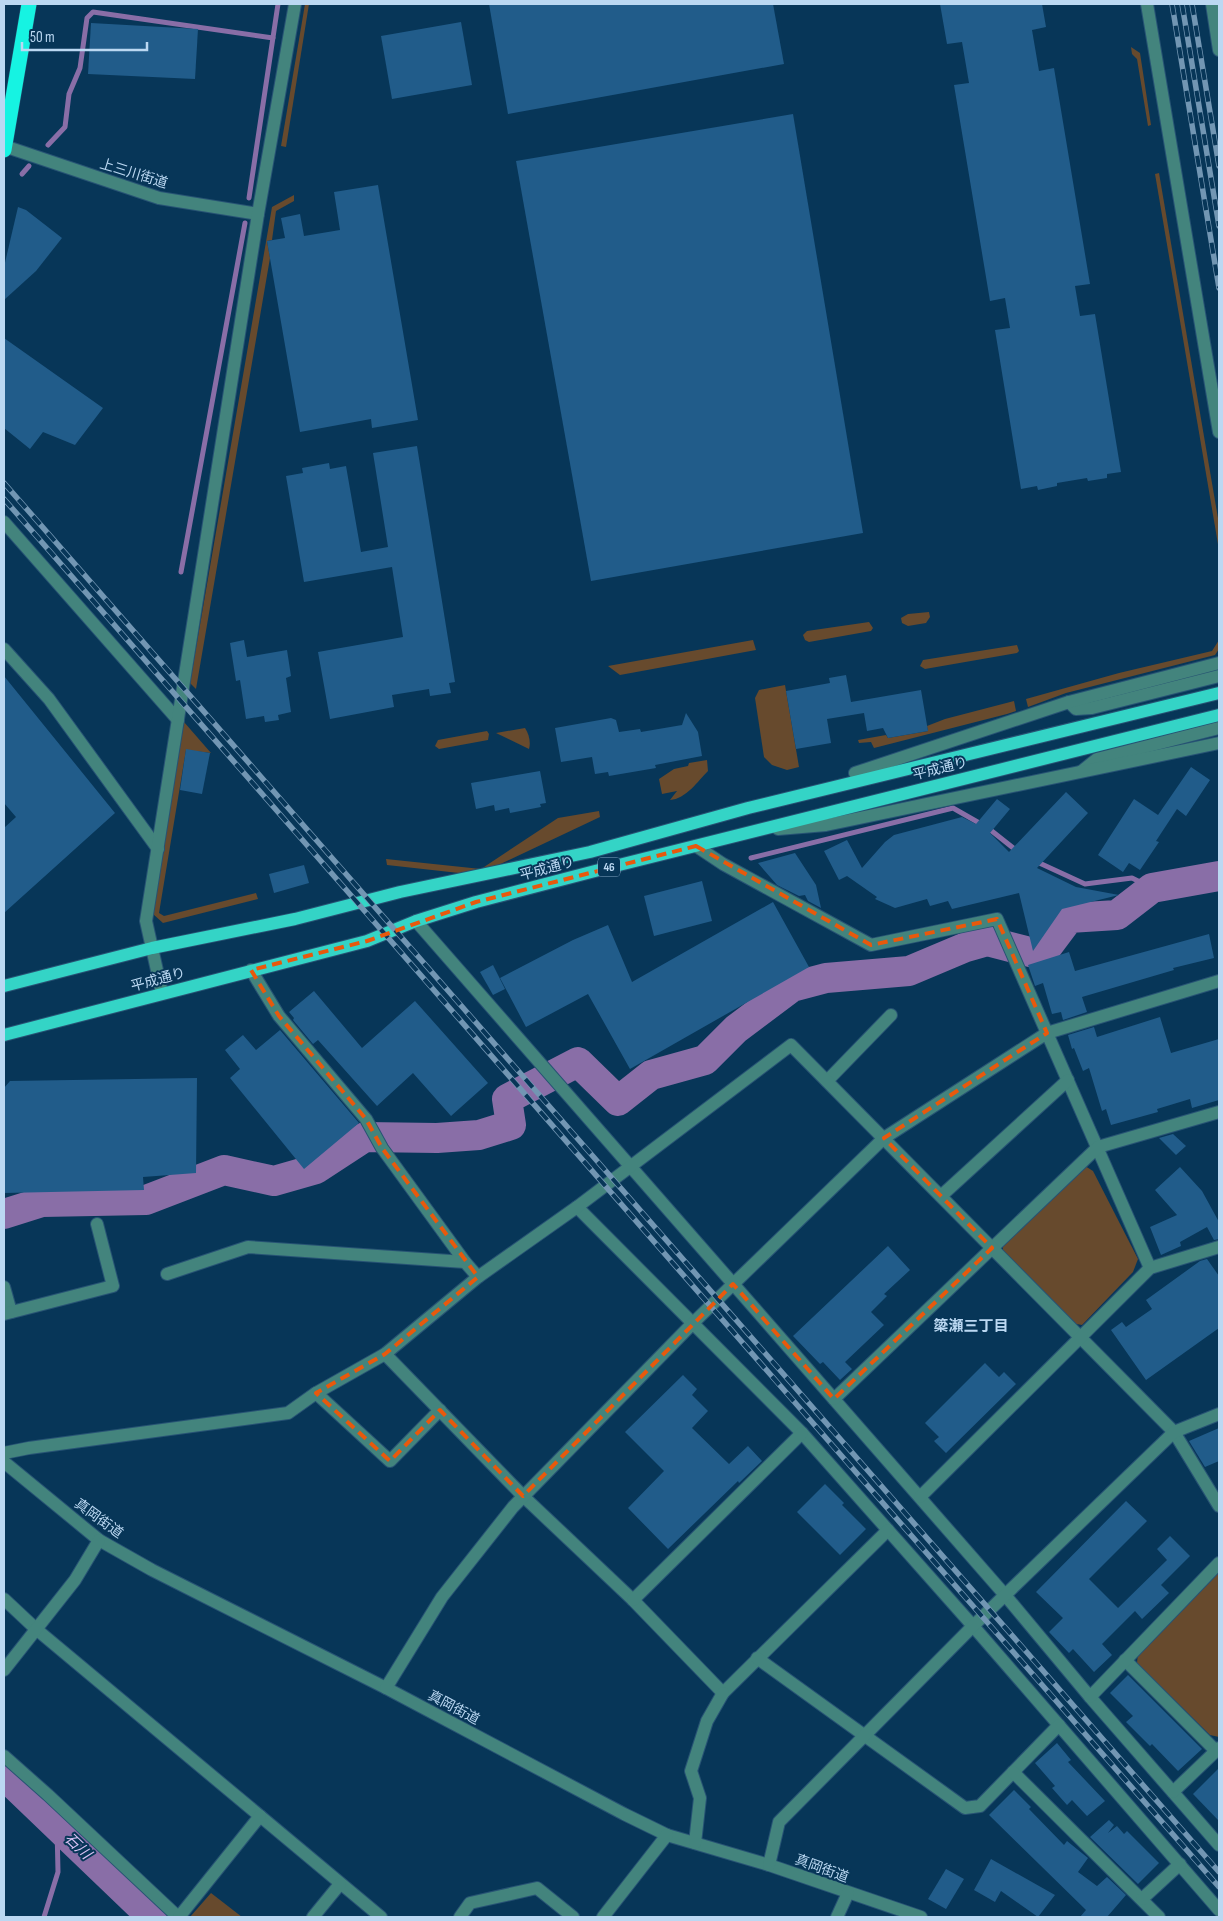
<svg xmlns="http://www.w3.org/2000/svg" width="1223" height="1921" font-family="'Sofia Sans Condensed','Noto Sans JP',sans-serif">
<rect width="100%" height="100%" fill="#073658"/>
<g fill="#674a2d">
<path d="M305 4H309L286 147 281 146Z"/>
<path d="M1131 47 1140 53 1151 125 1148 126 1137 59 1132 54Z"/>
<path d="M1159 173 1219 524V550L1155 174Z"/>
<path d="M294 195V201L276 211 272 240 267 241 270 258 196 689 190 683 272 207Z"/>
<path d="M929 612 930 617 926 623 908 626 902 623 901 618 908 614Z"/>
<path d="M869 622 873 628 871 631 809 642 805 640 803 635 807 631Z"/>
<path d="M753 640 756 650 620 675 608 666Z"/>
<path d="M1219 640V649L1215 655 1066 693 1028 707 1026 699 1119 673 1212 651Z"/>
<path d="M1017 645 1019 651 1017 653 925 669 920 666 923 660Z"/>
<path d="M785 685 799 767 787 770 772 765 764 757 755 698 759 690Z"/>
<path d="M1014 701 1016 711 1007 714 874 748 871 742 859 743 858 740 886 735 888 738 928 731 927 726 945 719Z"/>
<path d="M184 722 211 753 186 750 159 913 164 916 256 893 258 899 163 923 153 914Z"/>
<path d="M525 728C529 734 531 742 529 749L496 733Z"/>
<path d="M487 731 489 734 488 740 439 749 435 746 438 740Z"/>
<path d="M707 760 708 771C698 781 686 799 670 800L677 791 662 794 659 779 674 769 688 766 689 763Z"/>
<path d="M599 811 600 817 477 875 387 865 386 859 481 869 558 818Z"/>
<path d="M1085 1166 1093 1171 1138 1259 1133 1272 1082 1325 1071 1323 1003 1252V1243Z"/>
<path d="M1219 1569V1737L1210 1735 1137 1663 1138 1653Z"/>
<path d="M211 1893 242 1917H190Z"/>
</g>
<g fill="none" stroke-linecap="round" stroke-linejoin="round">
<g stroke="#896ea7" stroke-width="5">
<path d="M48 145 65 127 69 94 80 68 87 18 93 12 273 38"/>
<path d="M22 174 29 166"/>
<path d="M249 198 278 4"/>
<path d="M181 572 245 223"/>
<path d="M751 858 953 808 988 828 1017 851"/>
<path d="M1035 861 1085 884 1132 878 1152 888"/>
<path d="M44 1917 58 1872 57 1827"/>
</g>
<g stroke="#896ea7" stroke-width="30">
<path d="M4 1214 42 1202 146 1200 224 1170 274 1181 316 1169 365 1137 437 1138 479 1135 511 1125 507 1099 578 1062 618 1101 651 1075 705 1060 736 1029 792 987 826 978 909 971 966 947 987 941 1034 953 1048 946 1069 918 1117 915 1152 888 1219 876"/>
<path d="M4 1775 152 1917"/>
</g>
</g>
<g fill="#215c8a">
<path d="M489 4H773L784 64 508 114Z"/>
<path d="M940 4H1042L1046 27 1032 30 1039 71 1054 68 1090 284 1075 286 1080 316 1095 314 1121 472 1107 474V478L1088 481 1087 478 1057 483V486L1038 490 1037 486 1021 489 995 330 1010 328 1005 298 990 301 954 85 969 83 962 42 947 44Z"/>
<path d="M461 22 472 85 392 99 381 36Z"/>
<path d="M91 23 198 29 195 79 88 74Z"/>
<path d="M793 114 863 533 591 581 516 161Z"/>
<path d="M378 185 418 420 372 428 371 419 300 432 267 241 285 238 281 218 300 214 304 236 340 230 334 192Z"/>
<path d="M18 207 26 210 62 238 36 271 4 300V267Z"/>
<path d="M4 338 103 408 75 445 43 432 30 449 4 428Z"/>
<path d="M417 446 455 682 449 683 451 693 430 696 429 689 392 695 394 707 330 719 318 652 403 637 392 567 304 582 286 476 303 473 302 468 329 463 330 469 346 466 361 552 388 547 373 453Z"/>
<path d="M244 640 247 657 287 650 291 676 286 678 291 712 278 715 279 720 265 722 264 716 246 719 240 680 236 681 230 643Z"/>
<path d="M846 675 851 702 921 690 928 731 888 738 883 728 867 731 864 713 827 719 831 743 796 749 786 691 830 683 829 678Z"/>
<path d="M4 676 115 813 4 913V828L16 817 4 803Z"/>
<path d="M686 713 698 732 702 756 655 765 656 768 609 776 608 772 595 774 592 757 561 762 555 728 611 718 616 720 619 732 640 729 641 732 682 725Z"/>
<path d="M186 749 210 753 202 794 180 790Z"/>
<path d="M1191 767 1210 780 1186 816 1177 809 1156 841 1159 842 1140 870 1129 863 1123 872 1098 855 1134 799 1158 815Z"/>
<path d="M540 771 546 803 540 804 541 807 510 813 509 808 495 811 494 805 476 809 471 783Z"/>
<path d="M1066 792 1088 813 1037 868 1076 887 1119 895 1062 909 1033 951 1019 893 952 909 948 901 930 906 927 899 895 908 875 899 877 897 847 876 839 880 824 851 847 840 862 868 885 842 894 835 962 817 976 824 997 799 1010 809 990 833 1009 852Z"/>
<path d="M795 853 816 885 821 908 808 901 805 895 799 896 777 885 758 863Z"/>
<path d="M304 865 309 883 274 893 269 874Z"/>
<path d="M702 881 712 921 654 936 644 896Z"/>
<path d="M773 902 809 967 630 1069 588 994 526 1027 500 978 573 940 608 925 632 982Z"/>
<path d="M1209 934 1214 958 1173 968 1174 970 1082 997 1087 1012 1063 1020 1061 1012 1052 1014 1043 983 1035 986 1028 965 1069 952 1075 971Z"/>
<path d="M493 965 505 989 493 995 480 972Z"/>
<path d="M314 991 362 1048 415 1001 488 1083 451 1116 413 1073 377 1106 318 1040 313 1044 293 1020 294 1018 289 1012Z"/>
<path d="M1160 1017 1171 1053 1219 1039V1100L1192 1108 1190 1099 1157 1109 1158 1112 1111 1125 1106 1109 1102 1111 1089 1068 1083 1071 1074 1048 1072 1049 1068 1035 1094 1027 1097 1037Z"/>
<path d="M280 1030 359 1123 304 1169 230 1078 240 1069 225 1050 243 1035 256 1050Z"/>
<path d="M197 1078 196 1173 143 1177 144 1190 4 1193V1088L10 1081Z"/>
<path d="M1173 1134 1186 1146 1176 1155 1159 1138Z"/>
<path d="M1180 1167 1202 1191 1219 1222V1239L1214 1240 1207 1227 1180 1242 1181 1246 1161 1255 1150 1227 1177 1215 1155 1190Z"/>
<path d="M888 1246 910 1270 884 1294 887 1296 871 1312 884 1325 845 1362 852 1369 840 1380 823 1362 820 1364 793 1336Z"/>
<path d="M1207 1259 1219 1276V1328L1146 1380 1111 1330 1122 1322 1126 1327 1152 1309 1146 1300 1200 1261Z"/>
<path d="M985 1363 999 1377 1004 1372 1016 1384 946 1453 934 1441 939 1437 925 1423Z"/>
<path d="M683 1375 697 1389 692 1395 708 1411 692 1428 729 1464 748 1446 762 1461 739 1483 738 1481 668 1549 628 1508 664 1471 625 1432Z"/>
<path d="M1219 1428V1461L1205 1467 1189 1441Z"/>
<path d="M825 1484 844 1503 842 1505 866 1529 840 1555 797 1512Z"/>
<path d="M1126 1501 1147 1521 1089 1579 1118 1608 1167 1560 1157 1549 1170 1536 1190 1556 1161 1585 1169 1593 1142 1619 1135 1611 1102 1644 1112 1655 1094 1672 1073 1649 1069 1653 1049 1632 1063 1618 1036 1592Z"/>
<path d="M1128 1675 1202 1749 1178 1771 1152 1744 1150 1746 1126 1722 1133 1716 1110 1693Z"/>
<path d="M1057 1743 1071 1760 1068 1762 1105 1801 1087 1816 1072 1800 1067 1805 1052 1788 1055 1786 1035 1763Z"/>
<path d="M1219 1768V1821L1193 1794Z"/>
<path d="M1014 1790 1031 1807 1029 1809 1064 1845 1067 1841 1088 1858 1078 1872 1097 1886 1107 1877 1126 1895 1107 1917H1080L1086 1910 989 1815Z"/>
<path d="M1109 1820 1114 1825 1108 1833 1117 1826 1124 1834 1127 1831 1159 1863 1138 1884 1090 1837Z"/>
<path d="M991 1859 1055 1895 1038 1917 1001 1891 995 1902 974 1890Z"/>
<path d="M946 1869 964 1879 946 1909 928 1899Z"/>
</g>
<g fill="none" stroke-linecap="round" stroke-linejoin="round">
<g stroke="#275374" stroke-width="14">
<g id="minor">
<path d="M1147 4 1219 432"/>
<path d="M1212 4 1219 50"/>
<path d="M4 146 159 198 258 214"/>
<path d="M4 522 178 720"/>
<path d="M4 649 49 699 158 849"/>
<path d="M1069 702 1076 709 1092 708 1219 676"/>
<path d="M1082 771 1097 759 1219 728"/>
<path d="M855 773 1069 702 1219 663"/>
<path d="M778 829 826 825 1219 743"/>
<path d="M696 846 723 864 871 945 997 919 1150 1268"/>
<path d="M416 921 1005 1595 1090 1697 1219 1845"/>
<path d="M251 970 279 1016 366 1119 382 1148 465 1262 478 1277"/>
<path d="M162 993 146 921 258 214 295 4"/>
<path d="M827 1081 891 1015"/>
<path d="M941 1196 1068 1080"/>
<path d="M577 1207 802 1433 973 1626 1219 1910"/>
<path d="M167 1274 248 1247 465 1262"/>
<path d="M4 1287 11 1312"/>
<path d="M4 1314 113 1286 97 1224"/>
<path d="M385 1354 523 1496 633 1600 723 1693 888 1530"/>
<path d="M316 1393 390 1461 440 1410"/>
<path d="M834 1399 1098 1147 1219 1112"/>
<path d="M4 1453 29 1448 288 1413 316 1393 385 1354 478 1277 577 1207 791 1045 1174 1432 1219 1506"/>
<path d="M4 1462 99 1540 152 1570 386 1688 624 1814 667 1835 769 1865 921 1917"/>
<path d="M920 1497 1150 1268 1219 1247"/>
<path d="M4 1599 36 1629 381 1917"/>
<path d="M633 1600 802 1433"/>
<path d="M757 1658 965 1808 980 1806 1059 1725"/>
<path d="M1125 1660 1216 1751"/>
<path d="M4 1670 75 1580 99 1540"/>
<path d="M386 1688 442 1597 513 1507 693 1323 884 1138 1047 1033 1219 981"/>
<path d="M1090 1697 1219 1563"/>
<path d="M4 1756 48 1795 178 1917"/>
<path d="M1013 1772 1159 1917"/>
<path d="M1173 1792 1219 1748"/>
<path d="M695 1843 700 1798 691 1771 707 1721 723 1693"/>
<path d="M769 1865 779 1822 973 1626 1174 1432 1219 1414"/>
<path d="M1142 1899 1180 1864"/>
<path d="M179 1917 260 1816"/>
<path d="M313 1917 340 1884"/>
<path d="M460 1917 470 1903 537 1888 573 1917"/>
<path d="M603 1917 667 1835"/>
<path d="M837 1917 848 1893"/>
</g>
</g>
<g stroke="#275374" stroke-width="14">
<g id="major">
<path d="M4 986 152 948 295 919 400 892 590 852 748 808 1219 693"/>
<path d="M4 1035 367 941 416 921 476 902 595 871 1219 715"/>
</g>
</g>
<g stroke="#275374" stroke-width="16">
<path id="highway" d="M4 150 29 4"/>
</g>
<use href="#minor" stroke="#43847d" stroke-width="12"/>
<use href="#major" stroke="#34d4c6" stroke-width="12"/>
<use href="#highway" stroke="#16f3e2" stroke-width="15"/>
<g stroke="#7296b3" stroke-width="5.5">
<g id="rail">
<path d="M1172 4 1219 288"/>
<path d="M1182 4 1219 226"/>
<path d="M1192 4 1219 166"/>
<path d="M4 483 1219 1872"/>
<path d="M4 499 1219 1887"/>
</g>
</g>
<use href="#rail" stroke="#073658" stroke-width="4" stroke-dasharray="11" stroke-linecap="butt"/>
</g>
<path fill="none" stroke="#e8590c" stroke-width="4" stroke-dasharray="10 6" stroke-linejoin="round" d="M696 846 871 945 997 919 1047 1033 884 1138 992 1248 834 1399 733 1284 523 1496 440 1410 390 1461 316 1393 385 1354 478 1277 382 1148 366 1119 279 1016 251 970 367 941 476 902Z"/>
<g text-anchor="middle" stroke-width="4" stroke-linejoin="round" paint-order="stroke">
<rect fill="#073658" stroke="#85a7c4" stroke-width="1" x="598" y="857.5" width="22" height="19" rx="4"/>
<g font-size="12" font-weight="bold" fill="#bbd8f2">
<text x="609" y="871">46</text>
</g>
<g font-size="14" fill="#bbd8f2" stroke="#073658">
<text transform="translate(134 173) rotate(17)" y="5">上三川街道</text>
<text transform="translate(940 768) rotate(-14)" y="5">平成通り</text>
<text transform="translate(547 868) rotate(-15)" y="5">平成通り</text>
<text transform="translate(158 979) rotate(-15)" y="5">平成通り</text>
<text transform="translate(99 1518) rotate(36)" y="5">真岡街道</text>
<text transform="translate(454 1707) rotate(28)" y="5">真岡街道</text>
<text transform="translate(822 1868) rotate(20)" y="5">真岡街道</text>
</g>
<g font-size="15" font-weight="bold" fill="#bbd8f2" stroke="#073658">
<text x="971" y="1331">簗瀬三丁目</text>
</g>
<g font-size="15" font-style="italic" fill="#d8c1f3" stroke="#073658">
<text transform="translate(78 1846) rotate(44)" y="5">石川</text>
</g>
</g>
<rect width="1223" height="1921" fill="none" stroke="#bbd8f2" stroke-width="10"/>
<path d="M22 42v8h125v-8" fill="none" stroke="#bbd8f2" stroke-width="2.5"/>
<text x="30" y="42" font-size="15" fill="#bbd8f2" stroke="#073658" stroke-width="4" paint-order="stroke">50 m</text>
</svg>
